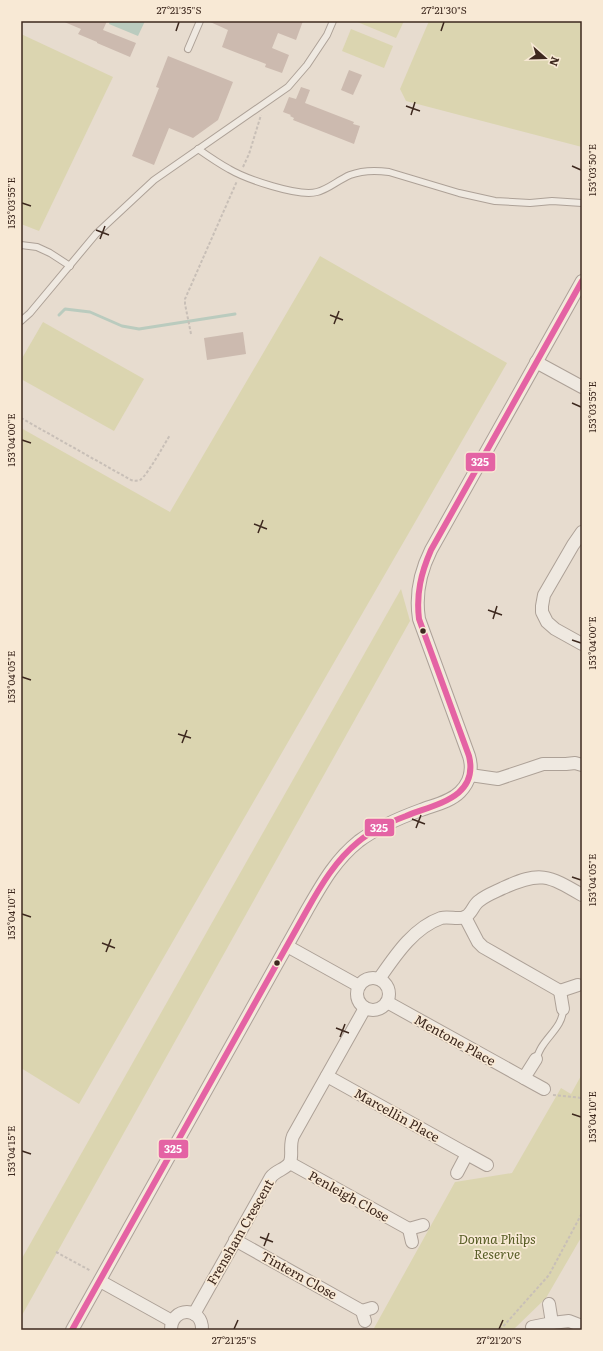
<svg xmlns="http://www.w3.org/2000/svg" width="603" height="1351" font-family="Literata,serif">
<rect width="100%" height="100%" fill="#e7dccf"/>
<g fill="#dbd5b0">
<path d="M355 21H404L396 38Z"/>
<path d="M429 21H582V147L406 101 400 89Z"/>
<path d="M351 29 393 46 384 68 342 51Z"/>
<path d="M21 34 113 77 39 231 21 224Z"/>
<path d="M320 256 507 363 79 1104 21 1068V428L170 512Z"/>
<path d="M43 322 144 379 114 431 21 379V360Z"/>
<path d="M401 589 410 621 21 1317V1260Z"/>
<path d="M582 1074V1236L546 1298 513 1330H373L455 1182 512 1173 561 1088 571 1094Z"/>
</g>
<path fill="#bacbbe" d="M110 21H145L138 36 109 24Z"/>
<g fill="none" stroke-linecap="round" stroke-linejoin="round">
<path stroke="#bacbbe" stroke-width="3" d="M59 315 65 309 90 312 122 326 139 329 235 314"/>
</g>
<g fill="#ccbaaf">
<path d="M62 21H107L103 30 136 43 130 57 97 43V42L78 34 81 29Z"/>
<path d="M208 21H303L296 40 278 33 272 48 289 55 282 73 265 67 266 64 222 47 228 30Z"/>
<path d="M168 56 233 82 218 120 193 138 169 128 154 165 132 156 159 88 156 87Z"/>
<path d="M349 70 362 75 353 95 341 90Z"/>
<path d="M301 87 310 90 305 103 354 122 353 124 360 126 354 144 293 120 294 118 290 116 291 115 283 112 289 97 296 99Z"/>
<path d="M243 332 246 354 207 360 204 338Z"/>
</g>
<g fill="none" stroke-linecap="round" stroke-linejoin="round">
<g stroke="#ada197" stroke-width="8">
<g id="lane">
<path d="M188 49 200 21"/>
<path d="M198 149C208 156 218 163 229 169 246 179 298 197 317 192 329 189 338 180 350 175 363 170 375 170 389 172L459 193 495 201 530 203 552 201 582 203"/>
<path d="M21 245 37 247 50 253 70 266"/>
<path d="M21 321 30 313 96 234 154 180 288 87 307 65 327 35 333 21"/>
<path d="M536 1059C538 1054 540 1049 543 1045 551 1033 563 1024 563 1009"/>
</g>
</g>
<g stroke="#ada197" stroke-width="14">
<g id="street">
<path d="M536 362 582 387"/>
<path d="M582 532 573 545 544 595 542 606V612L547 622 555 629 582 644"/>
<path d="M470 775 498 779 543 764H566L575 763 582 765"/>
<path d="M465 917 478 942 483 947 560 991"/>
<path d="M287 946 359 986"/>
<circle cx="373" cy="994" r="16"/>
<path d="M379 979C395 956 413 928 441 918 449 916 458 920 465 917 472 914 473 905 479 901 486 895 495 892 503 888 540 871 548 875 582 895"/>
<path d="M387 1002 524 1078"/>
<path d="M563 1009 560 991 578 985"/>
<path d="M536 1059 524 1078 544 1089"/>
<path d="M327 1076 467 1154"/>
<path d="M290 1163 409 1229"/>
<path d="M457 1173 467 1154 487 1165"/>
<path d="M235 1240 362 1311"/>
<path d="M412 1242 409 1229 423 1225"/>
<path d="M100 1281 172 1321"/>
<path d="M194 1314 271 1177C276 1170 287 1169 290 1162 293 1155 289 1146 293 1136L365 1008"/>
<path d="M365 1321 362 1311 372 1308"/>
<path d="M552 1323 569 1321 582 1326"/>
<path d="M532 1327 552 1323 549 1304"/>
<path d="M72 1330 307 910C322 884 335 860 359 841 378 827 399 818 421 810 434 805 450 802 460 792 470 782 473 769 469 756L419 619C415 594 420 572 431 550L582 281"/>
<path d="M171 1330C171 1306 203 1306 202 1330"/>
</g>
</g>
<g stroke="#c8bfb7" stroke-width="2" stroke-dasharray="3 2" stroke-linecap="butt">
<path d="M243 167 249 154 261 115"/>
<path d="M191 334 185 304V299L237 181"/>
<path d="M21 418 131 480C134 481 137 481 140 480 147 476 165 443 170 435"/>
<path d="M553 1095 582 1098"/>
<path d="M56 1252 91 1271"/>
<path d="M500 1330 549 1275 582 1213"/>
</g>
<use href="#lane" stroke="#efe9e1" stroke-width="6"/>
<use href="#street" stroke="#efe9e1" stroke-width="12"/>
<g stroke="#f8e9d5" stroke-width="9">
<path id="bus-1" d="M72 1330 307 910C321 885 336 860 358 842 372 830 390 822 406 816 435 804 479 798 469 756L419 619C416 594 421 573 431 550L582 281"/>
</g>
<use href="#bus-1" stroke="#e463a4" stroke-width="6"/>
</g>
<path fill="none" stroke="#3d281e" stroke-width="1.5" d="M176 31 179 22M441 31 444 22M406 106 420 111M411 115 415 102M572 166 581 170M22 203 31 206M96 230 109 235M100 239 105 226M330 315 343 320M334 324 339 311M572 403 581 407M22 440 31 443M254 524 267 529M258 533 263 520M488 610 502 615M493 619 497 606M572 640 581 643M22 677 31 680M178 734 191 738M182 743 187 730M412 819 425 824M416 828 421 815M572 877 581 880M22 914 31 917M102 943 115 948M106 952 111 939M336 1028 349 1033M340 1037 345 1024M572 1114 581 1117M22 1151 31 1154M260 1237 273 1242M264 1246 269 1233M234 1329 238 1320M499 1329 503 1320"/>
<g fill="#3d281e" stroke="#f8e9d5" stroke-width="1.5">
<circle cx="423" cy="631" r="3.5"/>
<circle cx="277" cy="963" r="3.5"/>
</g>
<g text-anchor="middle" stroke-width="3.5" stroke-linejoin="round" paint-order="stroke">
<g font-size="13" fill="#3d281e" stroke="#f8e9d5">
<text transform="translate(455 1040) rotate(29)" y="5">Mentone Place</text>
<text transform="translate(397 1115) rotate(29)" y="5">Marcellin Place</text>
<text transform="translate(349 1196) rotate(29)" y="5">Penleigh Close</text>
<text transform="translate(240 1232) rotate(-60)" y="5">Frensham Crescent</text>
<text transform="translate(299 1275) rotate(29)" y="5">Tintern Close</text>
</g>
<g font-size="13" font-style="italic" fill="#555b23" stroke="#f8e9d5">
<text x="497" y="1244">Donna Philps<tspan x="497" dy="15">Reserve</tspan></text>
</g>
</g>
<g stroke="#f8e9d5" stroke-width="1.5">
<rect x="465" y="452" width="31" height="20" rx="4" fill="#e463a4"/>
<rect x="364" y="818" width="31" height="19" rx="4" fill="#e463a4"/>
<rect x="158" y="1139" width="31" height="20" rx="4" fill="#e463a4"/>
</g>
<g font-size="11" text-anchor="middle" font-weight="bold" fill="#fff">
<text x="480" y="466">325</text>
<text x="379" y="832">325</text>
<text x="173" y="1153">325</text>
</g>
<rect width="603" height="1351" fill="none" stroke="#f8e9d5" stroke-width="44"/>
<g transform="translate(545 58) rotate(110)" stroke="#f8e9d5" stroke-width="3" paint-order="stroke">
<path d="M0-3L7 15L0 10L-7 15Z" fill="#3d281e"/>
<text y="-6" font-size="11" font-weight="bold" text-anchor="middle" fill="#3d281e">N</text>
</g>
<rect x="22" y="22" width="559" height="1307" fill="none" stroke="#3d281e" stroke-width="1.5"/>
<g font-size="10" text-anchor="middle" fill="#3d281e">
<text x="179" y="14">27°21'35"S</text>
<text x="444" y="14">27°21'30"S</text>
<text transform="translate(592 170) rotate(-90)" y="4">153°03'50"E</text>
<text transform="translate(11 203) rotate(-90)" y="4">153°03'55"E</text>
<text transform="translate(592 407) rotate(-90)" y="4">153°03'55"E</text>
<text transform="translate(11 440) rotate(-90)" y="4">153°04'00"E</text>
<text transform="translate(592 643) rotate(-90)" y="4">153°04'00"E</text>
<text transform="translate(11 677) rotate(-90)" y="4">153°04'05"E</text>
<text transform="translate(592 880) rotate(-90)" y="4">153°04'05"E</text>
<text transform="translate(11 914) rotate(-90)" y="4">153°04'10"E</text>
<text transform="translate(592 1117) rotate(-90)" y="4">153°04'10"E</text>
<text transform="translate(11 1151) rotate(-90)" y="4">153°04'15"E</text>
<text x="234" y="1344">27°21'25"S</text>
<text x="499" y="1344">27°21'20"S</text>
</g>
</svg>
